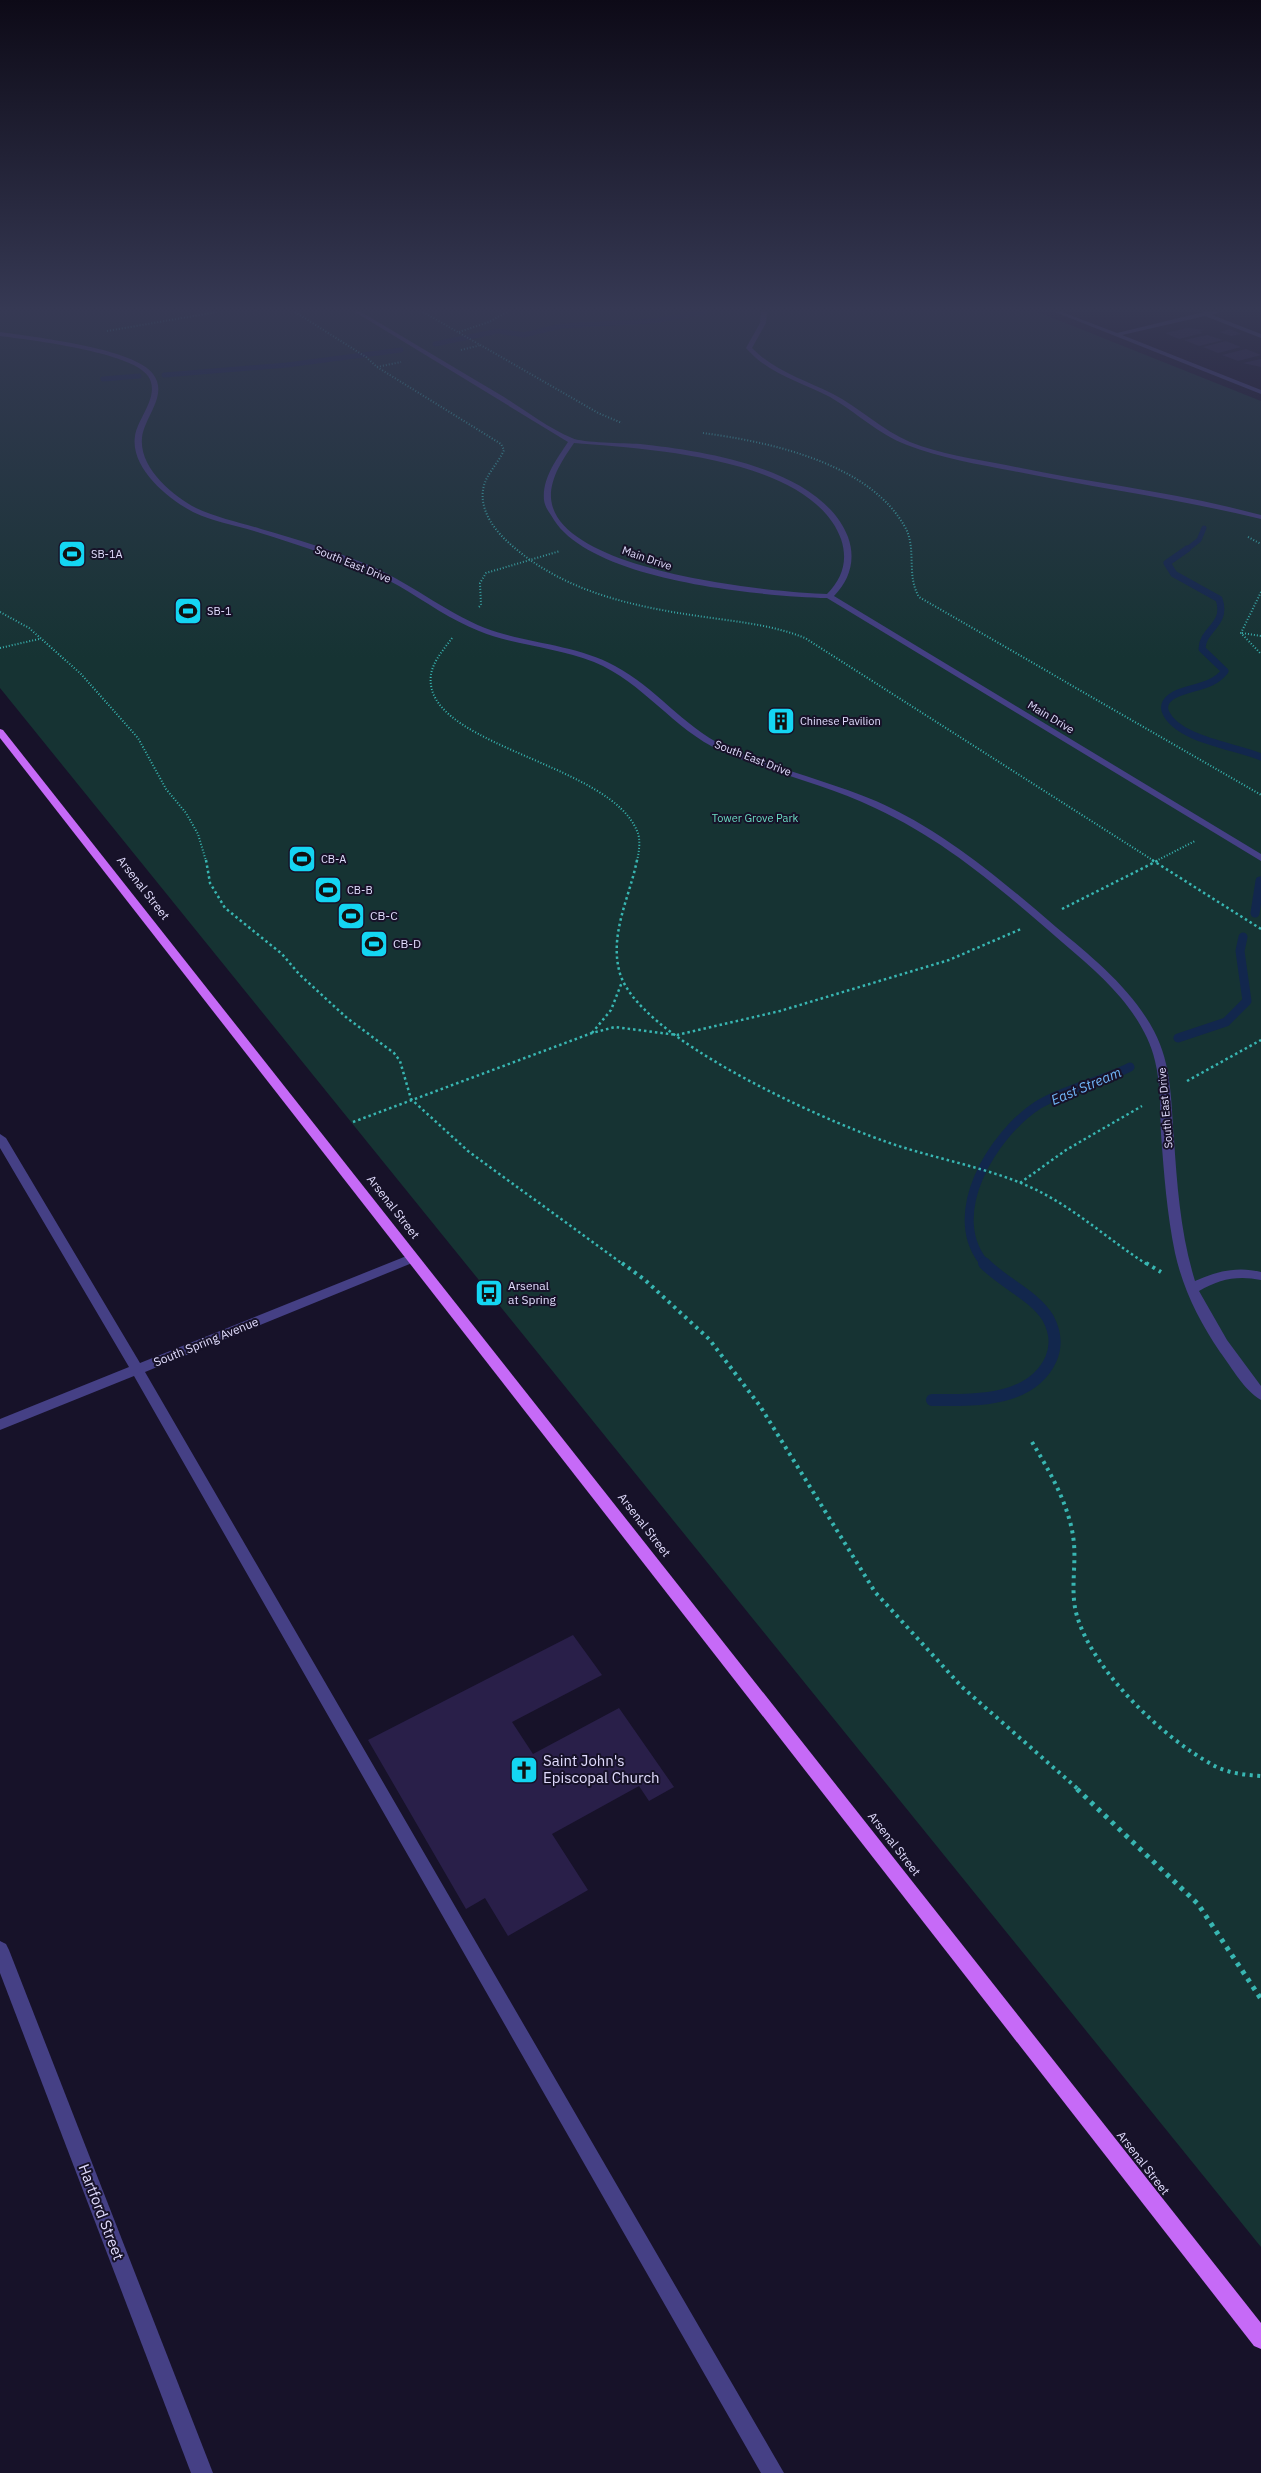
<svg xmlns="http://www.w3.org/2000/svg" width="1261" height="2473" font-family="'IBM Plex Sans',sans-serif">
<rect width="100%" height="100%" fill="#171229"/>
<path fill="#163333" d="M0 312H1038L1261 401V2247L0 688Z"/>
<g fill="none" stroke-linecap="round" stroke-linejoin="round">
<g stroke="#12274d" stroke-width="5">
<path d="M435 344 498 331 524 335 561 326 653 321 704 312"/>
<path d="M164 375 287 365 401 350"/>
<path d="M103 379 139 376"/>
<path d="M1185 551 1199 540 1204 528"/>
</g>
<path stroke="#12274d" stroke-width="7" d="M1187 549 1167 563 1174 574 1219 599C1228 625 1202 629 1202 649L1225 671C1212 688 1192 686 1174 695 1167 699 1162 705 1166 713 1179 740 1235 746 1261 757"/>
<g stroke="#12274d" stroke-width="9">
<path d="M1255 913 1260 881"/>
<path d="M1178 1038 1226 1022 1247 1001 1240 951 1243 937"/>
<path d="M986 1265C942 1216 993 1134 1038 1105 1066 1088 1101 1082 1130 1067"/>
</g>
<path stroke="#12274d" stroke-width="12" d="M932 1400C973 1400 1031 1403 1051 1359 1057 1345 1055 1331 1048 1318 1034 1295 1003 1283 984 1263"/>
</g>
<g fill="#291f49">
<path d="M1188 328 1205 330 1199 331 1203 333 1179 339 1165 333Z"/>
<path d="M1230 329 1241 334 1231 336 1219 332Z"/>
<path d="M1207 335 1223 340 1199 346 1184 340Z"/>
<path d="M1226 341 1241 347 1218 353 1203 347Z"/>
<path d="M1246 349 1261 355 1238 361 1222 355Z"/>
<path d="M1261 359V367L1243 363Z"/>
<path d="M781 713 795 724 781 728 766 717Z"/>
<path d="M573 1635 602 1675 512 1722 533 1754 619 1708 674 1787 649 1801 639 1786 552 1834 588 1890 508 1936 485 1898 466 1909 368 1740Z"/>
</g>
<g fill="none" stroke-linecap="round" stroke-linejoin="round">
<g stroke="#38b6b2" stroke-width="2" stroke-dasharray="1 2" stroke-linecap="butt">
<path d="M295 312 366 357 377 367 501 444 504 450C498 464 485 475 483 490 480 510 494 530 509 543 563 592 634 607 705 617 739 622 773 625 805 638L1154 861"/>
<path d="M423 312 598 413 622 423"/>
<path d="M107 331 217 312"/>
<path d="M459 332 489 322 507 312"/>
<path d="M461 350 481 345"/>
<path d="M377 367 401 362"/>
<path d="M703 433C770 442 869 463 905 527 917 548 906 575 919 597L1261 795"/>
<path d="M1248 537 1261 544"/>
<path d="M1261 592 1241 633 1261 654"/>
<path d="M479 607 481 605 480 583 486 573 560 551"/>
<path d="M0 612 29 628 81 674 138 738 166 789 186 813 198 834 206 861"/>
<path d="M1242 633 1261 636"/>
<path d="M452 638C442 652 428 666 431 685 439 747 611 766 637 831 641 839 639 852 637 861"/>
<path d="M0 648 39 639"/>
<path d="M1156 861 1195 841"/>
</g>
<g stroke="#38b6b2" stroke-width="2.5" stroke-dasharray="2.5 3" stroke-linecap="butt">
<path d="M206 860 210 883 225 908 282 954 299 974 347 1018 394 1053 400 1061 411 1099 468 1151 624 1265"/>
<path d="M637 860C630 896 610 932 619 970 634 1037 822 1119 884 1141 931 1158 982 1166 1028 1186 1073 1206 1107 1239 1148 1265"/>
<path d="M1152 860 1261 929"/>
<path d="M1062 909 1159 860"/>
<path d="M592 1033 611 1010 622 982"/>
<path d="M1187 1081 1261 1040"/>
<path d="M353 1122 592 1033 615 1027 677 1035 780 1011 949 960 1021 929"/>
<path d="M1020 1183 1066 1150 1142 1106"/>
</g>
<g stroke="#38b6b2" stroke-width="4" stroke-dasharray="3 4.5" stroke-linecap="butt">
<path d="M622 1263 645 1280 709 1339 760 1406 875 1592 962 1687 1079 1790"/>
<path d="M1146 1263 1161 1272"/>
<path d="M1032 1442C1050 1472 1071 1508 1074 1544 1076 1567 1070 1593 1077 1616 1093 1671 1163 1738 1213 1765 1227 1773 1245 1775 1261 1776"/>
</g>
<path stroke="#38b6b2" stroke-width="5" stroke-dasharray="4 5.5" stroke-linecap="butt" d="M1077 1789 1198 1904 1261 1999"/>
<g fill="#454085" fill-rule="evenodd">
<path d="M355 312H361C409 340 456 369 504 397 526 411 548 428 572 438 582 443 625 443 640 444 704 451 821 468 848 537 856 559 850 580 834 596L1261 854V861L827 598C759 596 593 581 554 520 550 513 545 508 544 500 542 478 557 459 568 442ZM574 443C647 449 811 457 841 539 848 560 843 578 827 594 771 592 556 572 551 498 550 478 563 459 574 443Z"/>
<path d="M761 312H767L766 323 752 348C774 371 805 380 833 394 860 408 882 430 910 442 940 454 974 459 1006 465 1080 481 1155 490 1229 507L1261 515V519C1179 499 1095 488 1013 471 977 464 940 458 907 445 878 434 856 412 830 397 801 382 768 374 746 348L760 323Z"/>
<path d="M1055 312H1062L1117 333 1204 312H1220L1212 315 1261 334V338L1205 316 1122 335 1261 390V394Z"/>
<path d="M0 332C33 337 135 348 153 374 169 395 144 417 142 438 139 468 173 496 196 508 217 518 239 522 261 529 296 539 332 550 366 564 408 581 443 611 485 628 527 644 575 644 615 666 655 687 683 726 724 746 772 768 826 780 876 801 944 831 1000 879 1056 927 1093 958 1131 988 1154 1031 1172 1065 1171 1102 1174 1139 1177 1186 1181 1236 1195 1281 1217 1271 1238 1266 1261 1272V1280C1238 1275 1219 1279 1199 1291L1227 1340 1261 1386V1400C1244 1390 1232 1368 1220 1352 1199 1321 1183 1289 1175 1253 1167 1214 1164 1174 1161 1134 1160 1110 1161 1085 1155 1061 1150 1038 1136 1016 1121 998 1099 972 1072 951 1047 929 994 883 940 838 875 808 826 784 771 773 721 751 673 729 643 682 594 662 557 647 516 646 479 631 451 620 426 602 399 586 378 574 356 565 333 557 307 548 281 539 254 531 234 525 212 521 193 512 168 499 130 468 135 436 138 417 161 395 148 376 132 352 30 340 0 336Z"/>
<path d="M0 1134 6 1138 140 1363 409 1255H417L419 1258 417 1261 145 1372 784 2473H761L134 1376 0 1430V1419L129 1367 0 1148Z"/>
<path d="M0 1941 6 1944 9 1950 213 2473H191L0 1973Z"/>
</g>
<path fill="#c66af7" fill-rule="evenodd" d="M0 729 3 730 1261 2323V2349L1254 2346 0 738Z"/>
</g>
<linearGradient id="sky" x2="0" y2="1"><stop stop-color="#0d0a17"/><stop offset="0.47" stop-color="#363954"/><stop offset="1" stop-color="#363954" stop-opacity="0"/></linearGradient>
<rect width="1261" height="658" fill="url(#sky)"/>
<defs>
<g id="stadium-square" transform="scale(1.4375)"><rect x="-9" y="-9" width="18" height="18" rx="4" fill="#14d5f2" stroke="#171229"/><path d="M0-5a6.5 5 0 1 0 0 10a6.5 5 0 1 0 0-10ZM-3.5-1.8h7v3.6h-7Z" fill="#111"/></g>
<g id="building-square" transform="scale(1.4375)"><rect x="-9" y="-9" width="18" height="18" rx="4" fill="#14d5f2" stroke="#171229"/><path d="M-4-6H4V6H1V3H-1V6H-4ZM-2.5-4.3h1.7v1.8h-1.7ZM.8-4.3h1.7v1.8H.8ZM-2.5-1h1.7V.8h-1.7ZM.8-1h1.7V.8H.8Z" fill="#111"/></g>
<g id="bus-square" transform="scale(1.4375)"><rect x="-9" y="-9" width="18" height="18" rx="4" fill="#14d5f2" stroke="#171229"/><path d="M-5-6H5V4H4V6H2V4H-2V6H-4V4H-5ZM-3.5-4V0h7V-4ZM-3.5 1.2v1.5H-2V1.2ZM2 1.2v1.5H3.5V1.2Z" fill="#111"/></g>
<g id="church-square" transform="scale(1.4375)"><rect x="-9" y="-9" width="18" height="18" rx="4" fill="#14d5f2" stroke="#171229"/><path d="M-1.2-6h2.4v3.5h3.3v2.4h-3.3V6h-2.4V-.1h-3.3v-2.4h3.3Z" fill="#111"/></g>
</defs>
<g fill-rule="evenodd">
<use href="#stadium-square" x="72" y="554"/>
<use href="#stadium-square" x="188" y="611"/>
<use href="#building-square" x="781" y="721"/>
<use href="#stadium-square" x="302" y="859"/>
<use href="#stadium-square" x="328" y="890"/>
<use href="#stadium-square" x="351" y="916"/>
<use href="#stadium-square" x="374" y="944"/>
<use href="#bus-square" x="489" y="1293"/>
<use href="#church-square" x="524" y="1770"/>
</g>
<g text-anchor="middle" stroke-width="4" stroke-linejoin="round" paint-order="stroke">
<g font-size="11" fill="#e1dcfd" stroke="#171229" text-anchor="start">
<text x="91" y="558">SB-1A</text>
<text x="207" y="615">SB-1</text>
<text x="800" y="725">Chinese Pavilion</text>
<text x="321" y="863">CB-A</text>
<text x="347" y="894">CB-B</text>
</g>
<g font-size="11" fill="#e1dcfd" stroke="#171229">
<text transform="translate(647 558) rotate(19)" y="4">Main Drive</text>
<text transform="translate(353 564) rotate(22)" y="4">South East Drive</text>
<text transform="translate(1051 717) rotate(31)" y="4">Main Drive</text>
<text transform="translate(753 758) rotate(21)" y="4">South East Drive</text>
<text transform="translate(1165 1108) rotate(-95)" y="4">South East Drive</text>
</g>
<g font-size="11" fill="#6bdbc2" stroke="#171229">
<text x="755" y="822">Tower Grove Park</text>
</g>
<g font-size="12" fill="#e1dcfd" stroke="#171229">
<text transform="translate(143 888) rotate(52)" y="4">Arsenal Street</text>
<text transform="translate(393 1207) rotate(52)" y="4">Arsenal Street</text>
<text transform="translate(206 1342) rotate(-22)" y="4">South Spring Avenue</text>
<text transform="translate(644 1525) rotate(52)" y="4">Arsenal Street</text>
<text transform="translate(894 1844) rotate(52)" y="4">Arsenal Street</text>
<text transform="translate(1143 2163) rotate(52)" y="4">Arsenal Street</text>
</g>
<g font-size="12" fill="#e1dcfd" stroke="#171229" text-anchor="start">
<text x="370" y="920">CB-C</text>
<text x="393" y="948">CB-D</text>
<text x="508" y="1290">Arsenal<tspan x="508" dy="14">at Spring</tspan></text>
</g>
<g font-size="14" font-style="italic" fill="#70b5f7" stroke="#171229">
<text transform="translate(1086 1086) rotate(-23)" y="5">East Stream</text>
</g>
<g font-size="15" fill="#e1dcfd" stroke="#171229" text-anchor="start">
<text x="543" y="1766">Saint John's<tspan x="543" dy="17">Episcopal Church</tspan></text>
</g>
<g font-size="15" fill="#e1dcfd" stroke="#171229">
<text transform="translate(101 2212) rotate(69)" y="5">Hartford Street</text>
</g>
</g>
</svg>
